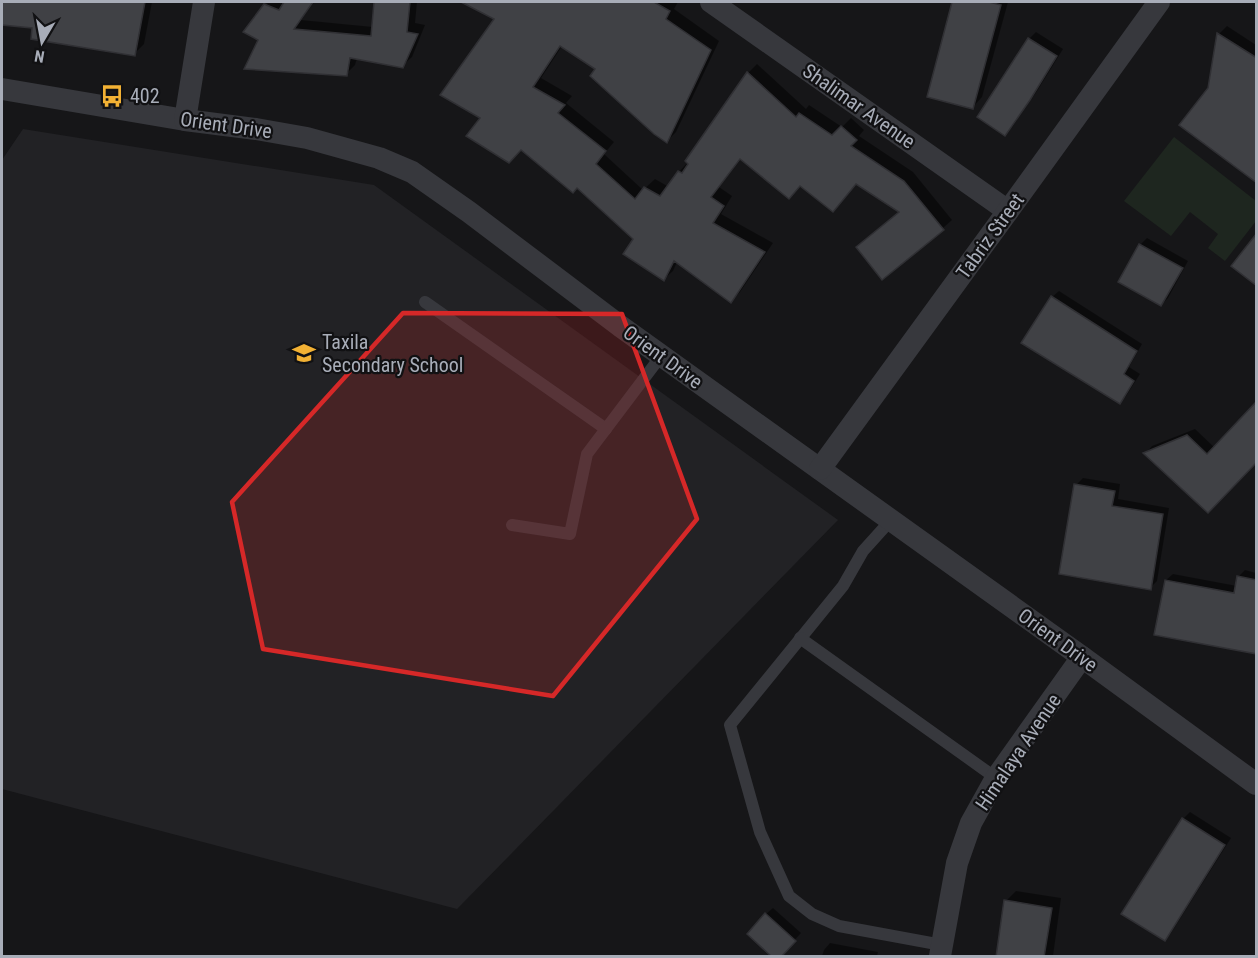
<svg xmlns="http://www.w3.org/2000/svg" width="1258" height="958" font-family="'Roboto Condensed',sans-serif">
<rect width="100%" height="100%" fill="#161618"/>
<path fill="#222225" d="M23 129 374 185 838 520 457 909 2 789V160Z"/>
<path fill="#1e261f" d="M1174 137 1256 201V221L1225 261 1208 248 1218 234 1190 212 1171 236 1124 201Z"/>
<g fill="#0007">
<path d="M2 2H33L31 19 47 2H152L144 44 134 54 34 27 2 23Z"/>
<path d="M269 2H314L301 20 373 27 375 2H417L415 23 425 25 412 57 402 66 357 58 355 65 346 74 260 39 265 5Z"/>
<path d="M487 2H678L674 9 719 41 676 132 667 141 597 69 562 46 541 78 572 96 566 103 614 142 604 154 643 190 655 179 669 187 679 172 688 162 687 161 748 73 757 64 806 109 809 105 842 127 851 118 864 130 859 136 913 172 952 220 943 228 883 278 858 247 900 211 857 183 833 210 801 184 742 158 719 187 732 196 721 214 773 243 740 292 731 301 677 262 673 271 664 279 635 239 578 186 482 117 497 18 481 10Z"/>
<path d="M954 2H1008L982 97 972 108 929 96Z"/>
<path d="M1227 26 1256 45V168L1209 88 1219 34Z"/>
<path d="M1036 32 1063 49 1037 91 1012 127 1005 134 979 116 1029 39Z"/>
<path d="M1147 238 1188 261 1168 298 1161 305 1140 245Z"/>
<path d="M1059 291 1142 344 1129 367 1140 374 1126 396 1120 403 1052 297Z"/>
<path d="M1195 429 1215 448 1208 511 1146 453 1152 446Z"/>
<path d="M1083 478 1120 484 1118 499 1169 508 1157 581 1150 588 1076 485Z"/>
<path d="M1245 570 1256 573V653L1166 580 1173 574 1237 586 1238 577Z"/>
<path d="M1190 812 1231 838 1171 933 1164 939 1183 819Z"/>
<path d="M1016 891 1061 898 1053 956H997L1006 901Z"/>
<path d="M773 908 801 933 780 956 766 914Z"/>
<path d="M830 943 878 952 877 956H822L824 950Z"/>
</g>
<g fill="#404145" stroke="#303034" stroke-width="1.5">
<path d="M2 2H145L135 56 31 39 32 28 2 25Z"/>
<path d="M284 2H313L294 29 371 36 374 2H410L407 32 418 34 403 68 350 58 347 76 244 69 258 40 243 32 264 4 279 10Z"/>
<path d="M461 2H654L670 11 666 19 711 50 667 143 654 134 590 76 595 69 560 46 533 87 565 105 558 113 606 151 596 164 635 199 644 187 660 196 678 171 682 173 688 164 685 161 747 72 796 117 799 113 832 135 841 126 857 140 851 146 904 181 944 230 882 280 856 247 899 212 856 184 833 212 800 186 789 199 740 159 711 197 724 206 713 223 765 252 731 303 674 261 664 281 623 254 633 239 577 188 573 193 521 150 509 163 466 136 480 118 440 95 494 19Z"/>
<path d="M952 2H989L1001 5 973 109 927 97Z"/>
<path d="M1217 33 1257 58V183L1179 125 1208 88Z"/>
<path d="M1028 38 1057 56 1030 100 1005 136 977 117Z"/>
<path d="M1257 233V286L1231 266Z"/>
<path d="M1139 244 1183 268 1161 306 1118 282Z"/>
<path d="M1051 296 1137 351 1124 374 1134 381 1120 404 1021 343Z"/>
<path d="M1257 401V462L1208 513 1143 453 1187 435 1207 454Z"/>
<path d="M1074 484 1115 491 1112 506 1163 514 1151 590 1059 574Z"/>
<path d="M1237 576 1257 580V654L1154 635 1165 580 1234 593Z"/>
<path d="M1182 818 1225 845 1165 941 1121 914Z"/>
<path d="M1004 900 1052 908 1044 957H996Z"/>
<path d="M765 913 796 941 781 957H772L747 934Z"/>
</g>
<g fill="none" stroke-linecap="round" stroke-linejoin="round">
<g stroke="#37383d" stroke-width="12">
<path d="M425 302 606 429"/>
<path d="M891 520 863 551 843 586 730 725 760 832 789 896 812 914 839 926 942 945"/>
<path d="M512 525 570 534 587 454 661 356"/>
<path d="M800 638 996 778"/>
</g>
<g stroke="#37383d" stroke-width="22">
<path d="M711 2 1008 211"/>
<path d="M2 89 185 120 256 129 307 138 379 158 412 172 469 212 620 326 1082 657 1256 784"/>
<path d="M185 120 204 2"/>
<path d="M820 469 1008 211 1159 2"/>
<path d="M940 956 957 863 971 823 996 778 1082 657"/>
</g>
</g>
<path fill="#d62828" fill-opacity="0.2" stroke="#d62828" stroke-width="4.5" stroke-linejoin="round" d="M403 313 622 314 697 519 553 696 263 649 232 502Z"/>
<defs>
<g id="bus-bare" transform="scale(1.8)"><path d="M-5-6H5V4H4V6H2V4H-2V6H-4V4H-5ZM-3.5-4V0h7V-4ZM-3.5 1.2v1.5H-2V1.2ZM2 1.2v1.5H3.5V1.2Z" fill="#f2b134" stroke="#111113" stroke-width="2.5" paint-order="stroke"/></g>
<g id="school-bare" transform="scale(1.8)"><path d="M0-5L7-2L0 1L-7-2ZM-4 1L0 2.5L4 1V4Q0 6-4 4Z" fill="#f2b134" stroke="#111113" stroke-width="2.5" paint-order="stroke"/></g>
</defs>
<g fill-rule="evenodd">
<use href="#bus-bare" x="112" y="96"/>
<use href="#school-bare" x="304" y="353"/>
</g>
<g text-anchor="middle" stroke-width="4.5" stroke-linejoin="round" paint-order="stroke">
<g font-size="20" fill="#a8adb8" stroke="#111113" text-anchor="start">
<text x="130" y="103">402</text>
<text x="322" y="349">Taxila<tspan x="322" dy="23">Secondary School</tspan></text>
</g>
<g font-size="20" fill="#a8adb8" stroke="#111113">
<text transform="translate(859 106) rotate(35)" y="7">Shalimar Avenue</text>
<text transform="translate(226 125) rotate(8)" y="7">Orient Drive</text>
<text transform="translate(990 236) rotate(-54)" y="7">Tabriz Street</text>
<text transform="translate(663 357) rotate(36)" y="7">Orient Drive</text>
<text transform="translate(1058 640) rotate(36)" y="7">Orient Drive</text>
<text transform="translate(1018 752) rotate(-56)" y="7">Himalaya Avenue</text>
</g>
</g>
<rect width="1258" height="958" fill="none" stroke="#a8adb8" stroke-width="6"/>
<g transform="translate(42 42) rotate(190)" stroke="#111113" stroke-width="4.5" paint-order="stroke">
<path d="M0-4.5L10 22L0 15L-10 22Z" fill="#a8adb8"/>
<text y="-9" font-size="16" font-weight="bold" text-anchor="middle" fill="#a8adb8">N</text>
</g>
</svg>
